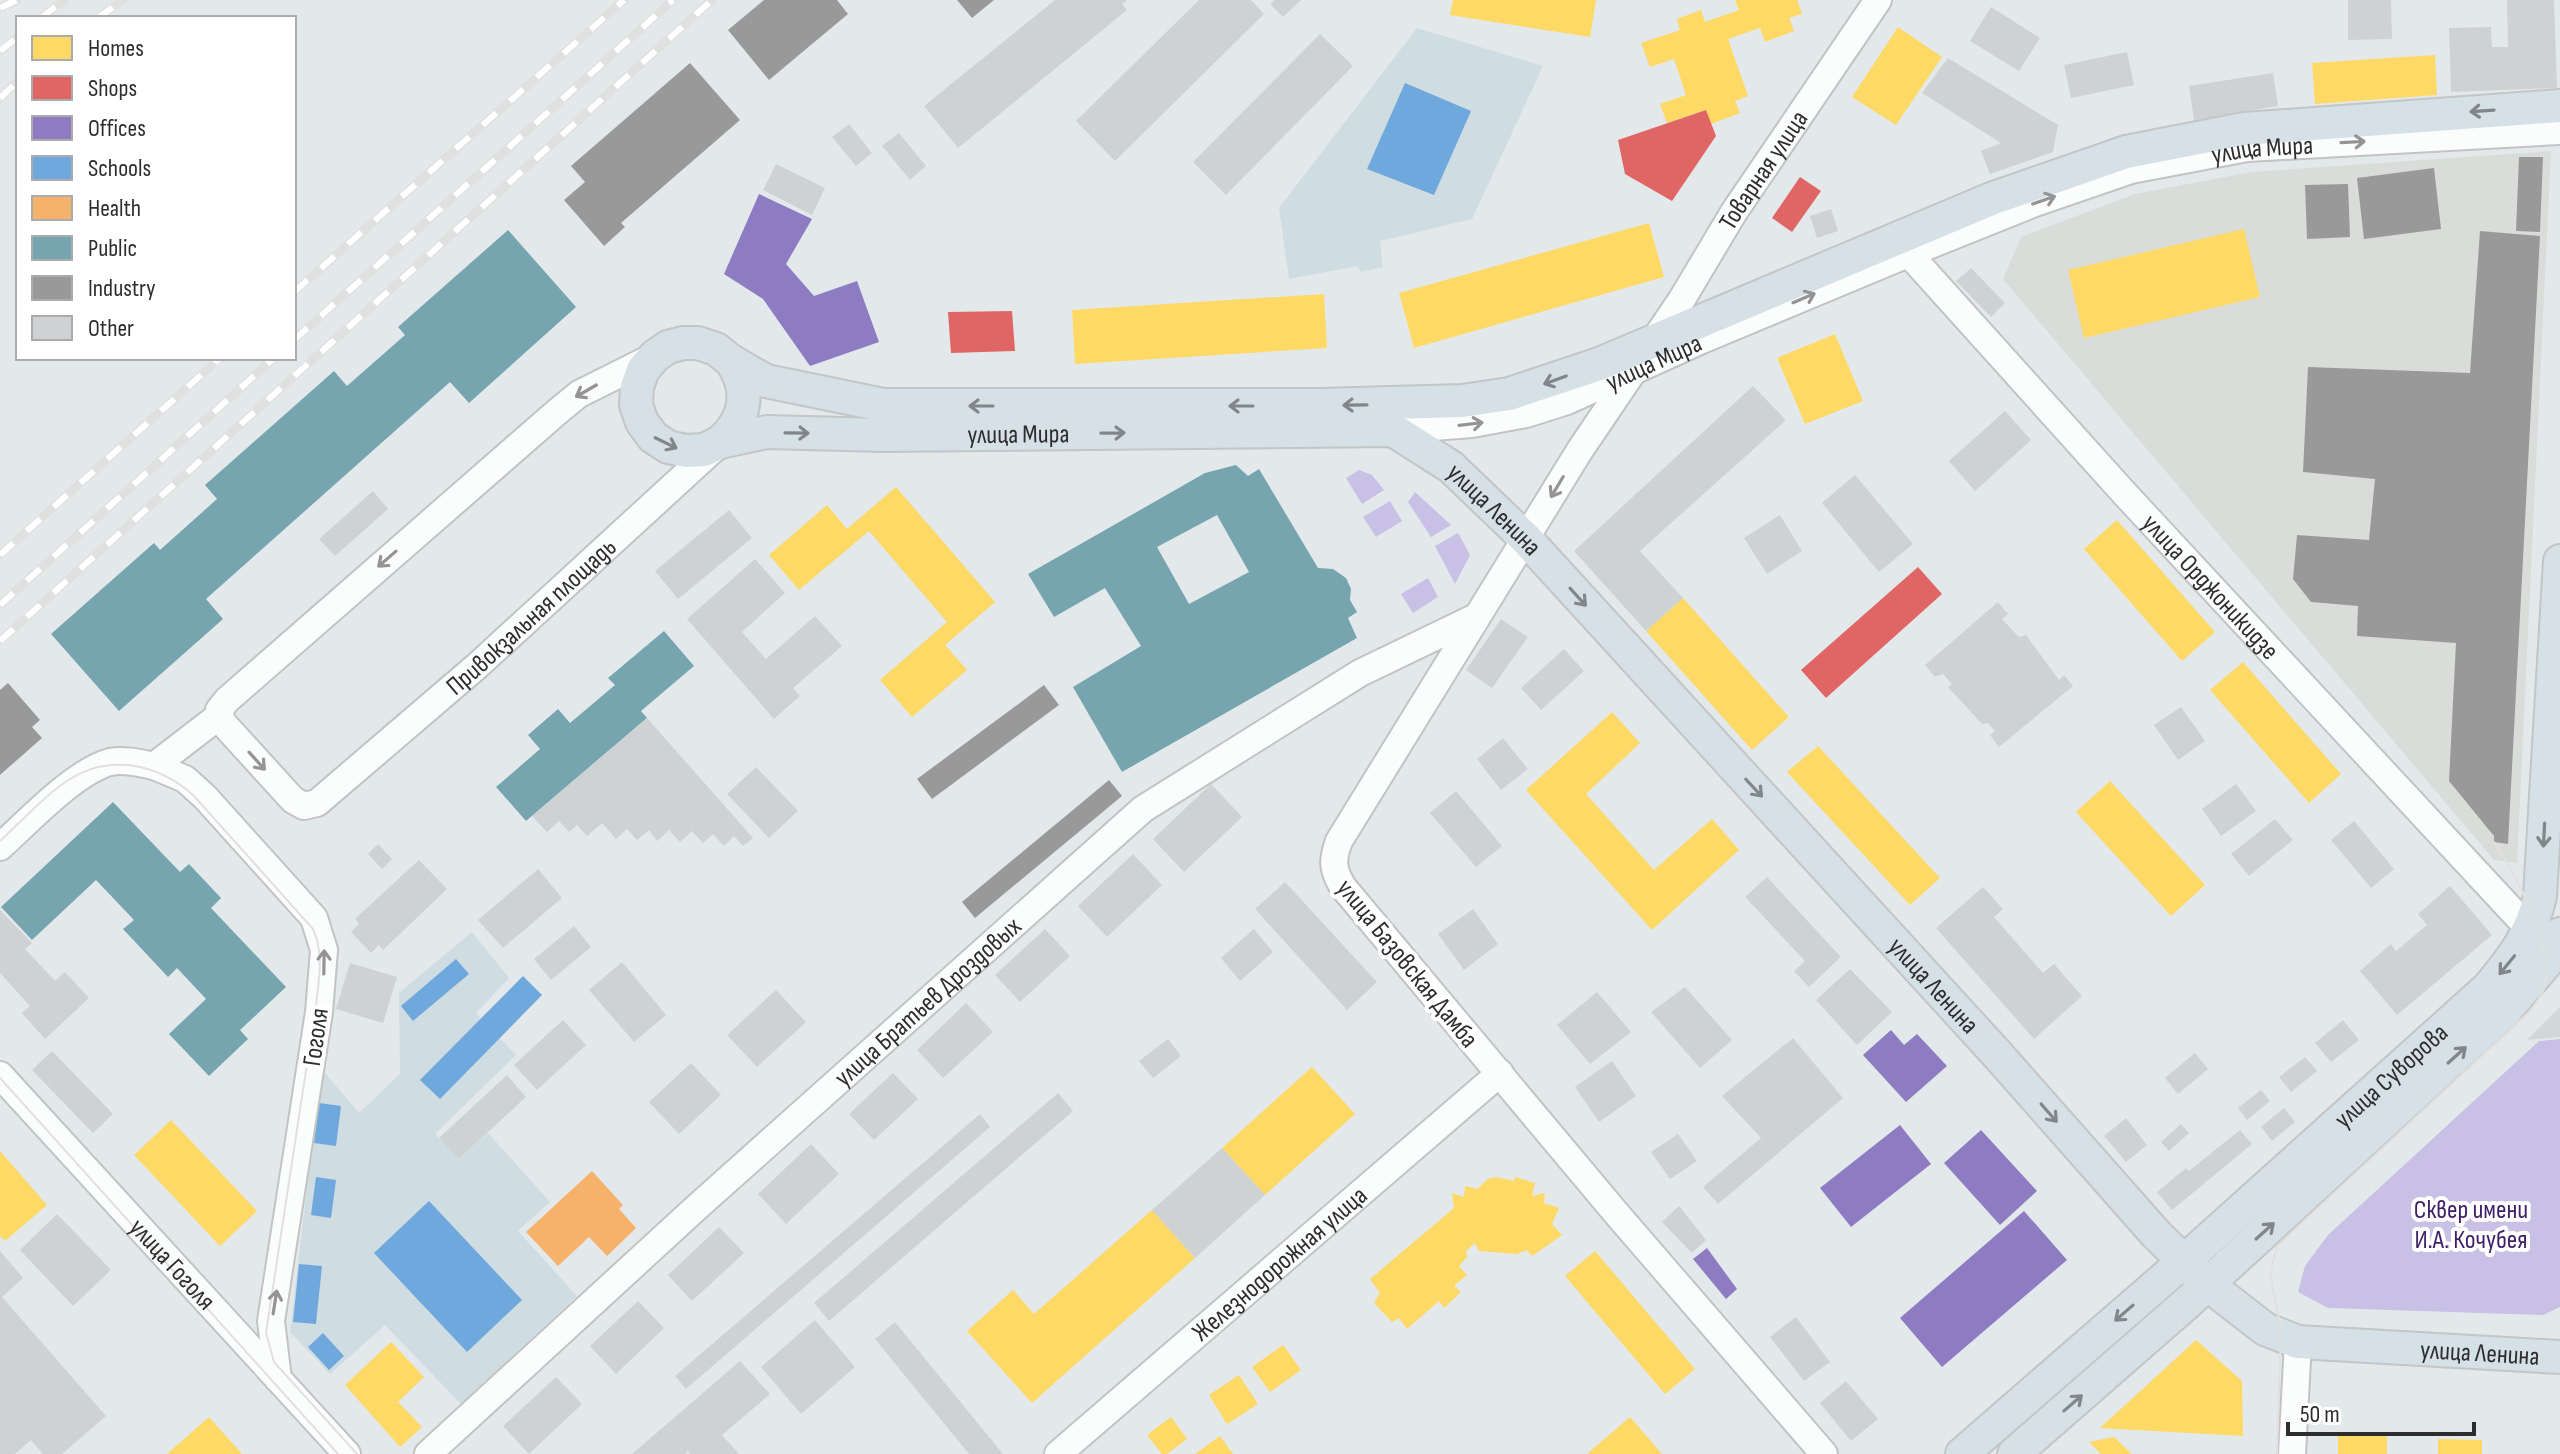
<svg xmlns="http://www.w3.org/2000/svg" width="2560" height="1454" font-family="'Sofia Sans Condensed',sans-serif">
<rect width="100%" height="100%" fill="#e3e9ea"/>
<path fill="#dadcd9" d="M2551 151 2517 863 2494 860 2003 279 2021 237 2135 194 2252 172Z"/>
<g fill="#cfdce1">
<path d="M1417 28 1543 66 1472 219 1380 241 1383 267 1361 272 1358 266 1289 279 1279 208Z"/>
<path d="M472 932 509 978 476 1013 516 1055 435 1134 459 1159 488 1133 550 1202 518 1231 577 1296 461 1404 385 1325 330 1374 290 1332 321 1068 359 1113 400 1074 399 993Z"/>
</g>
<g fill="#c8c0e5">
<path d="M1359 470 1372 475 1384 490 1362 504 1346 478Z"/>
<path d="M1415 492 1451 525 1431 537 1408 502Z"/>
<path d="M1390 501 1402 521 1376 537 1363 517Z"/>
<path d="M1458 533 1470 555 1455 584 1435 546Z"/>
<path d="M1428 578 1438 597 1413 613 1401 594Z"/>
<path d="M2560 1039V1307L2543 1315 2328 1308 2298 1292 2305 1266 2328 1235 2539 1041Z"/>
</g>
<path fill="#d2d7d8" d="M2560 1007V1037L2527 1040Z"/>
<g fill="#ffd966">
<path d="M1453 0H1596L1590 37 1450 15Z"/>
<path d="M1735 0H1797L1802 14 1789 18 1794 31 1765 42 1760 28 1728 39 1748 96 1735 101 1740 113 1711 124 1706 110 1667 123 1660 104 1686 95 1674 59 1650 67 1641 43 1680 30 1677 19 1701 10 1705 22 1739 10Z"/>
<path d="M1898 27 1942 57 1896 125 1852 97Z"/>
<path d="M2435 55 2437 95 2315 104 2312 63Z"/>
<path d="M1649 223 1664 277 1414 348 1399 293Z"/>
<path d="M2244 229 2260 297 2084 338 2068 270Z"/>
<path d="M1324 294 1327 348 1075 364 1072 310Z"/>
<path d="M1835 334 1863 401 1805 424 1777 358Z"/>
<path d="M896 487 995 602 945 645 967 670 912 717 880 680 947 622 869 531 799 590 769 555 827 505 847 529Z"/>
<path d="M2117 520 2215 632 2182 661 2084 549Z"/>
<path d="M1683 598 1789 717 1752 750 1646 631Z"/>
<path d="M2243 662 2341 774 2309 803 2210 690Z"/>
<path d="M1612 712 1640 743 1586 794 1654 870 1712 819 1739 850 1652 930 1526 790Z"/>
<path d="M1818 746 1940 878 1910 905 1787 772Z"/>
<path d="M2110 781 2205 885 2171 916 2076 812Z"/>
<path d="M1312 1067 1355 1114 1265 1195 1222 1148Z"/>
<path d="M171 1120 257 1211 220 1246 134 1155Z"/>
<path d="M0 1151 47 1205 5 1241 0 1236Z"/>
<path d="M1497 1177 1514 1181 1515 1177 1535 1183 1532 1196 1545 1193 1544 1203 1559 1208 1552 1224 1562 1235 1532 1256 1527 1250 1517 1254 1479 1251 1475 1243 1466 1251 1467 1257 1459 1266 1467 1275 1454 1286 1461 1292 1444 1308 1439 1301 1407 1329 1399 1318 1392 1322 1374 1303 1380 1293 1370 1279 1454 1208 1452 1193 1464 1197 1465 1186 1477 1189 1488 1179Z"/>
<path d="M1152 1210 1195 1258 1032 1403 967 1331 1013 1290 1034 1314Z"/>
<path d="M1595 1251 1695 1369 1665 1394 1565 1276Z"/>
<path d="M2196 1340 2242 1381 2243 1436 2100 1428Z"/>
<path d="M391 1342 424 1377 398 1402 422 1427 400 1447 345 1385Z"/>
<path d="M1283 1345 1301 1370 1270 1392 1252 1367Z"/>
<path d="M1239 1375 1258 1404 1227 1424 1209 1395Z"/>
<path d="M209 1417 242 1454H167Z"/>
<path d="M1171 1417 1187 1439 1167 1454H1162L1147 1435Z"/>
<path d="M1630 1417 1662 1454H1587Z"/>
<rect x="2338" y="1434" width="49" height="20"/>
<path d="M1220 1436 1233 1454H1195Z"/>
<path d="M2114 1437 2132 1454H2101L2089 1442Z"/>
<path d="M2438 1439 2482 1440V1454H2438Z"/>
</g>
<g fill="#e06666">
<path d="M1706 110 1716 136 1672 201 1625 174 1618 140Z"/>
<path d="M1800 177 1821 191 1792 232 1772 218Z"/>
<path d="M1012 311 1015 351 951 353 948 312Z"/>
<path d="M1918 567 1942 594 1826 698 1801 670Z"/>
</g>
<g fill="#8e7cc3">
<path d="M759 194 812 219 786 264 814 296 857 281 879 342 810 366 763 299 724 274Z"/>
<path d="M1891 1030 1904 1045 1917 1034 1947 1066 1906 1102 1863 1055Z"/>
<path d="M1900 1125 1931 1164 1851 1227 1820 1188Z"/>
<path d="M1981 1130 2037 1191 2000 1225 1944 1163Z"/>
<path d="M2024 1211 2067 1260 1942 1367 1900 1318Z"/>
<path d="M1707 1248 1737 1289 1726 1299 1693 1259Z"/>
</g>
<g fill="#6fa8dc">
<path d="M1405 83 1471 111 1434 195 1367 169Z"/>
<path d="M456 959 469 974 413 1021 401 1006Z"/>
<path d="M523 976 542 995 440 1099 420 1080Z"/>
<path d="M319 1103 341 1106 336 1146 314 1143Z"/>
<path d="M316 1177 336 1180 331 1218 311 1215Z"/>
<path d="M429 1201 522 1300 467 1352 374 1253Z"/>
<path d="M299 1264 322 1266 316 1324 293 1322Z"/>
<path d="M323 1333 344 1356 329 1370 308 1347Z"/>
</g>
<path fill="#f6b26b" d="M592 1171 623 1205 619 1209 636 1228 607 1256 589 1237 558 1266 526 1232Z"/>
<g fill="#76a5af" fill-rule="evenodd">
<path d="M508 230 576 307 469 403 450 382 206 599 223 619 119 711 51 634 154 543 160 550 217 499 205 485 334 371 347 386 405 335 398 327Z"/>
<path d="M1236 465 1248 476 1259 469 1318 568 1333 569 1346 578 1351 589 1350 600 1357 612 1348 618 1357 638 1122 772 1073 687 1141 646 1105 588 1054 617 1028 574 1205 473ZM1217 515 1249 572 1189 604 1157 547Z"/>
<path d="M664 631 694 666 641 711 647 718 526 821 496 787 540 749 528 735 558 709 570 723 615 685 608 678Z"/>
<path d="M113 802 180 872 189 864 221 898 211 908 286 987 240 1030 248 1039 209 1076 169 1034 206 999 177 968 168 977 123 929 134 920 96 880 32 940 1 907Z"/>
</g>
<g fill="#999">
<path d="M764 0H837L848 14 769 80 728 30Z"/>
<path d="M957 0H994L972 18Z"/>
<path d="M690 63 740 120 621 223 625 227 604 246 564 200 585 182 571 166Z"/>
<path d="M2519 157H2543L2540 232 2516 231Z"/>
<path d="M2434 168 2441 229 2364 239 2357 178Z"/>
<path d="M2348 184 2350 237 2307 239 2305 185Z"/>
<path d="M2480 231 2540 236 2508 844 2494 842V836L2449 781 2456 643 2357 636 2358 606 2311 602 2293 579 2297 535 2369 540 2375 479 2303 472 2308 367 2470 373Z"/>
<path d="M8 683 40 720 32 727 42 738 0 775V690Z"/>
<path d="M1044 685 1059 705 932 799 917 779Z"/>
<path d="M1109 780 1122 796 975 918 962 902Z"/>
</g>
<g fill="#ced2d3">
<path d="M1055 0H1127L1122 4 1127 10 958 148 924 106Z"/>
<path d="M1199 0H1251L1264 14 1115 161 1076 121Z"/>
<path d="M1275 0H1301L1283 17 1270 4Z"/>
<path d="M2348 0H2391L2392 39 2348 40Z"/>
<path d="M2507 0H2554L2557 88 2451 92 2449 28 2491 27 2492 47H2508Z"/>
<path d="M1991 7 2040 38 2019 71 1970 41Z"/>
<path d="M1320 34 1353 66 1226 195 1193 162Z"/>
<path d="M2127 52 2134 85 2071 98 2064 65Z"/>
<path d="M1948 58 2058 125 2053 152 1990 174 1981 151 2001 143 1922 93Z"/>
<path d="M2273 73 2278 106 2194 120 2189 86Z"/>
<path d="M849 124 872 153 856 166 832 137Z"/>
<path d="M899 133 926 166 910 180 882 146Z"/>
<path d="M776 164 825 188 812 215 763 190Z"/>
<path d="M1831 209 1838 231 1817 238 1810 216Z"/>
<path d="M1971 268 2005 303 1991 317 1956 281Z"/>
<path d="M1753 386 1786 420 1640 551 1683 598 1646 631 1574 551Z"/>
<path d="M2005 411 2031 440 1975 491 1949 461Z"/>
<path d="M1855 475 1913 544 1879 572 1822 503Z"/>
<path d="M373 491 388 509 335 556 319 539Z"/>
<path d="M729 510 752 538 678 599 655 571Z"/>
<path d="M1780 515 1802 551 1767 574 1744 538Z"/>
<path d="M755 559 785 593 742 632 766 659 815 616 842 646 793 688 800 696 774 719 687 619Z"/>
<path d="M1998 602 2008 614 2002 619 2019 637 2026 635 2059 680 2064 675 2073 686 1999 747 1990 735 1995 731 1988 723 1982 724 1948 687 1952 684 1943 674 1935 677 1925 665Z"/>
<path d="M1501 619 1528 637 1492 688 1466 670Z"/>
<path d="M1564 649 1584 671 1541 710 1521 688Z"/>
<path d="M2181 707 2205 741 2178 760 2154 725Z"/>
<path d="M647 718 753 838 743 846 734 836 724 846 713 834 703 843 692 831 680 842 669 830 657 841 649 830 637 840 627 829 616 839 602 823 587 836 577 825 569 832 559 821 547 832 532 816Z"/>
<path d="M1503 738 1528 769 1501 790 1477 759Z"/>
<path d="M756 767 798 811 769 838 727 794Z"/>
<path d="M1211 784 1242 817 1184 872 1153 839Z"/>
<path d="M2236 784 2256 811 2221 836 2202 809Z"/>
<path d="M1456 791 1502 846 1476 867 1430 813Z"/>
<path d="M2275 819 2293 840 2249 876 2231 854Z"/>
<path d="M2354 821 2394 869 2371 888 2331 840Z"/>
<path d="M378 844 392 859 382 869 368 854Z"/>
<path d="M1133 854 1162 885 1107 937 1078 906Z"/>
<path d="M419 860 447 889 383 950 379 945 371 953 351 932 359 924 355 919Z"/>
<path d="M538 869 562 898 503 948 478 920Z"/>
<path d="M1767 877 1841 957 1809 987 1794 971 1805 961 1745 897Z"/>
<path d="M1285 882 1377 982 1347 1010 1255 909Z"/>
<path d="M2450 886 2492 935 2397 1015 2360 971 2391 944 2396 951 2427 925 2418 914Z"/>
<path d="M1983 887 2003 909 1994 917 2043 973 2054 964 2082 996 2034 1039 1936 928Z"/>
<path d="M1473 909 1498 944 1464 970 1438 934Z"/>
<path d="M0 910 32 943 25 949 55 981 65 972 89 998 45 1039 22 1013 30 1006 0 973Z"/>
<path d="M574 926 591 947 551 980 534 959Z"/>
<path d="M1045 929 1070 956 1020 1002 995 975Z"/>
<path d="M1254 929 1273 952 1240 981 1221 958Z"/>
<path d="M622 962 666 1015 634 1042 589 990Z"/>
<path d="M350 963 397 977 383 1023 336 1009Z"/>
<path d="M1850 969 1892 1012 1857 1045 1816 1000Z"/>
<path d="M1685 987 1732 1040 1700 1068 1651 1012Z"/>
<path d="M776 990 806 1022 757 1067 727 1035Z"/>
<path d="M1597 992 1631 1032 1590 1064 1557 1025Z"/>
<path d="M966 1003 993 1032 943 1078 917 1050Z"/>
<path d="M563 1020 586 1045 537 1090 514 1065Z"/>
<path d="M2343 1020 2359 1040 2331 1062 2315 1043Z"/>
<path d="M1793 1038 1843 1098 1718 1204 1703 1187 1761 1138 1722 1096Z"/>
<path d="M1168 1039 1181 1056 1153 1078 1139 1061Z"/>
<path d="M52 1051 113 1114 93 1133 32 1070Z"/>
<path d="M2195 1053 2208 1069 2178 1094 2165 1078Z"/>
<path d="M2305 1057 2317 1071 2291 1092 2279 1077Z"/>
<path d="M1612 1061 1636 1096 1599 1122 1575 1087Z"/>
<path d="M691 1063 721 1095 679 1134 649 1102Z"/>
<path d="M893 1073 918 1099 874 1140 849 1114Z"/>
<path d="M507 1075 526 1097 459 1159 439 1138Z"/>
<path d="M2261 1090 2270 1101 2247 1120 2238 1108Z"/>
<path d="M1058 1093 1073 1111 829 1321 814 1303Z"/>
<path d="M2284 1108 2295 1122 2272 1141 2261 1127Z"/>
<path d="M980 1114 990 1127 686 1389 675 1376Z"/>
<path d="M2126 1118 2147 1145 2126 1162 2104 1136Z"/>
<path d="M2181 1124 2189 1133 2169 1151 2161 1142Z"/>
<path d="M2240 1130 2252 1144 2172 1210 2157 1192 2186 1168 2189 1171Z"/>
<path d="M1678 1134 1697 1161 1670 1179 1651 1152Z"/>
<path d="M811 1144 839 1174 786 1224 758 1194Z"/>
<path d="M1222 1148 1265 1195 1195 1258 1152 1210Z"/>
<path d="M1679 1206 1706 1240 1692 1253 1662 1222Z"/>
<path d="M57 1214 111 1270 73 1306 20 1250Z"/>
<path d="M719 1227 744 1253 692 1301 668 1275Z"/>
<path d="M0 1251 23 1278 2 1297 106 1416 62 1454H43L31 1440 15 1454H0Z"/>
<path d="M638 1301 664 1328 616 1374 590 1346Z"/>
<path d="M1796 1317 1830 1362 1804 1381 1770 1337Z"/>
<path d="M815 1320 855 1367 801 1414 761 1367Z"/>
<path d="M895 1322 1003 1454H969L875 1339Z"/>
<path d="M740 1361 770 1394 722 1435 739 1454H690L688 1451 685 1454H632Z"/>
<path d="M556 1377 582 1404 529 1454 503 1426Z"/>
<path d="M1846 1381 1878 1419 1851 1441 1820 1403Z"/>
</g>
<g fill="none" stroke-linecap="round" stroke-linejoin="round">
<g stroke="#c2c3c2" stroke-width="30">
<g id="minor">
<path id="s1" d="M1899 243 2125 494 2530 930"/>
<path id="s2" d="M655 356 579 394 557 412 227 700 219 710 222 722 293 800 304 806 317 803 477 666 719 444"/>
<path id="s3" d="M1393 430 1472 424 1526 414 1567 401 1702 340 1908 254 2035 203 2131 170 2247 148 2560 131"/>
<path d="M154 766 185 779 205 797 314 918 324 950 319 1012 271 1321 278 1379"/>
<path d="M0 847C28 822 74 772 110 762 124 759 140 763 154 766L219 716"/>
<path id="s4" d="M0 1075 347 1454"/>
<path id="s5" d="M428 1454 697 1207 1143 809 1360 673 1476 617"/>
<path id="s6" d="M1058 1454 1500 1073"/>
<path id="s7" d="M1824 1454 1616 1213 1343 887C1332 869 1332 860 1339 841L1580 450 1682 299 1734 212 1878 0"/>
<path d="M2292 1454 2298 1342"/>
</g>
</g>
<g stroke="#c3c5c6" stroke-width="36">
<g id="major">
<path id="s8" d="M2560 106 2244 129 2126 152 1991 199 1599 364 1509 394 1462 401 1319 405H883L766 381 731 361 716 349 698 343H683L668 347 655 356 643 370 637 387 636 405 642 422 653 437 668 447 686 451 704 450 720 442 767 432 883 435 1393 430 1451 467 1526 539 1997 1054 2156 1234 2207 1284 2265 1329 2298 1342 2560 1357"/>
<path d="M720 442C747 419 751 390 731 361"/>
<path id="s9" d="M1962 1454 2183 1262 2488 988C2512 959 2532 934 2540 896L2560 561"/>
<path d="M2014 1454 2187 1303 2504 1012 2546 963 2560 934"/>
</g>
</g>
<use href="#minor" stroke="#fbfcfc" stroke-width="26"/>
<use href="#major" stroke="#d5e0e7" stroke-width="32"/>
<g stroke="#e0e0df" stroke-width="2">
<path d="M0 841C21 822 41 799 64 783 107 752 158 763 194 796L313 929C324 953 319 979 316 1005L266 1333 274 1362 357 1454"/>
<path d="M0 1078 338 1454"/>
<path d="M2277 1454 2281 1328 2270 1274 2277 1246 2529 1012C2534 1005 2540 999 2543 991 2557 953 2516 873 2494 842"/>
</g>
<g stroke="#e0e0df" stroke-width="9">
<g id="rail">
<path d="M0 8 17 0"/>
<path d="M41 18 64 0"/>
<path d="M98 18 123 0"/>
<path d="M0 51 18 37"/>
<path d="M0 98 18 81"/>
<path d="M294 292 624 0"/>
<path d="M294 340 673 0"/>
<path d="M0 555 220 358"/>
<path d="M0 605 274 358"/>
<path d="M0 641 712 0"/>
</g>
</g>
<use href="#rail" stroke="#fff" stroke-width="6" stroke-dasharray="18" stroke-linecap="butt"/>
</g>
<defs><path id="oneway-shaft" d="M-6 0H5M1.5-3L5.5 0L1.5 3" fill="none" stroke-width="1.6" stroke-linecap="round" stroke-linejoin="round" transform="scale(2)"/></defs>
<g stroke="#81868a">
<use href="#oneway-shaft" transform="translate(2482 111) rotate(176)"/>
<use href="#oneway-shaft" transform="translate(1555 380) rotate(160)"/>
<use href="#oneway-shaft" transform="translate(1355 405) rotate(179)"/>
<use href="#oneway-shaft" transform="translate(981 406) rotate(-180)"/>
<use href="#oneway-shaft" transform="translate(1241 406) rotate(180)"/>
<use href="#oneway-shaft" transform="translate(797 433) rotate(1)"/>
<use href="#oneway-shaft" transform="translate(1113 433) rotate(-1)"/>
<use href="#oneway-shaft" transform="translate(666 443) rotate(26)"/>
<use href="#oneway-shaft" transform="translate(1578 597) rotate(48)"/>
<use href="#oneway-shaft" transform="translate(1754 788) rotate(47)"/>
<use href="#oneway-shaft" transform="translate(2544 835) rotate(93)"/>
<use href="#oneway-shaft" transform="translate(2507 965) rotate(129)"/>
<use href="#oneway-shaft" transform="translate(2457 1055) rotate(-42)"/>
<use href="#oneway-shaft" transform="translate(2049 1113) rotate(49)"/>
<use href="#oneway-shaft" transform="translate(2265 1231) rotate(-42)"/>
<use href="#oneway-shaft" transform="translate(2124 1313) rotate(139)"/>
<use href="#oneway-shaft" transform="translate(2073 1403) rotate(-41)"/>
</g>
<g stroke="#949494">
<use href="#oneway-shaft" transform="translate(2353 142) rotate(-3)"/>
<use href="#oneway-shaft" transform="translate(2044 200) rotate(-19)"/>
<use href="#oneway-shaft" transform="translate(1804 298) rotate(-23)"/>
<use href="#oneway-shaft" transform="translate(586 391) rotate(150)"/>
<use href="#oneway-shaft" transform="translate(1471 424) rotate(-7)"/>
<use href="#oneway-shaft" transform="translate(1557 487) rotate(121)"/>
<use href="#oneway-shaft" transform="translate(387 559) rotate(139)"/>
<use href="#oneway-shaft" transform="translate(257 761) rotate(48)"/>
<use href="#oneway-shaft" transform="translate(324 962) rotate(-89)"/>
<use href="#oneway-shaft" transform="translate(275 1302) rotate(-81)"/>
</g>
<g text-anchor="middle" stroke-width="8" stroke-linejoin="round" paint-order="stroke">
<g font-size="26" fill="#2d2d2d" stroke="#fff">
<text dy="9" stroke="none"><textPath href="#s3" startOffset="920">улица Мира</textPath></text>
<text dy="9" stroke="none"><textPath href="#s7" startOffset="1586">Товарная улица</textPath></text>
<text dy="9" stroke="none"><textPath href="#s3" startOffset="272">улица Мира</textPath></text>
<text dy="9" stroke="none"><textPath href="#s8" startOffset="2434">улица Мира</textPath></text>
<text dy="9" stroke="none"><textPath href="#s8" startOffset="2938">улица Ленина</textPath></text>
<text dy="9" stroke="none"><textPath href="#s1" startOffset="464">улица Орджоникидзе</textPath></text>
<text dy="9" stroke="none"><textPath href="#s2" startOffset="992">Привокзальная площадь</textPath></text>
<text transform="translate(1408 963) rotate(51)" y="9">улица Базовская Дамба</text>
<text dy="9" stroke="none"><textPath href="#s8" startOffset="3586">улица Ленина</textPath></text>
<text dy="9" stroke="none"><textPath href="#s5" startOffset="674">улица Братьев Дроздовых</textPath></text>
<text transform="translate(315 1037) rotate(-82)" y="9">Гоголя</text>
<text dy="9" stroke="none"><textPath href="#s9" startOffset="572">улица Суворова</textPath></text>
<text dy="9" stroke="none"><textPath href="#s4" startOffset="256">улица Гоголя</textPath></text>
<text dy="9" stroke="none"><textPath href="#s6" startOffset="292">Железнодорожная улица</textPath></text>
<text dy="9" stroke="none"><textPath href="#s8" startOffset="4282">улица Ленина</textPath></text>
</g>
<g font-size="26" fill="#3d1e68" stroke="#fff">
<text x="2471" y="1218">Сквер имени<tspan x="2471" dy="30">И.А. Кочубея</tspan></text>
</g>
</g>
<rect x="16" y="16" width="280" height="344" fill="#ffffff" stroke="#ababab" stroke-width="2"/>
<rect x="32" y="36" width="40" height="24" fill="#ffd966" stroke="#ababab" stroke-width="2"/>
<text x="88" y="56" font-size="24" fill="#2d2d2d">Homes</text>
<rect x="32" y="76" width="40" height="24" fill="#e06666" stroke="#ababab" stroke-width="2"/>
<text x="88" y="96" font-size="24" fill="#2d2d2d">Shops</text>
<rect x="32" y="116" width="40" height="24" fill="#8e7cc3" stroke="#ababab" stroke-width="2"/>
<text x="88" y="136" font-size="24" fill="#2d2d2d">Offices</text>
<rect x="32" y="156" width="40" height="24" fill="#6fa8dc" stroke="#ababab" stroke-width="2"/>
<text x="88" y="176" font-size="24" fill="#2d2d2d">Schools</text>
<rect x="32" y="196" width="40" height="24" fill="#f6b26b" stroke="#ababab" stroke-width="2"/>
<text x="88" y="216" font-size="24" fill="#2d2d2d">Health</text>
<rect x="32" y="236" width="40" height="24" fill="#76a5af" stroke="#ababab" stroke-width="2"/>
<text x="88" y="256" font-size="24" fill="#2d2d2d">Public</text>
<rect x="32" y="276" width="40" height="24" fill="#999999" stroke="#ababab" stroke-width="2"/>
<text x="88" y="296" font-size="24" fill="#2d2d2d">Industry</text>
<rect x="32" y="316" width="40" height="24" fill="#ced2d3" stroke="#ababab" stroke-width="2"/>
<text x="88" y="336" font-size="24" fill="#2d2d2d">Other</text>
<path d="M2288 1422v12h186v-12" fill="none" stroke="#2d2d2d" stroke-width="4"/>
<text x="2300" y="1422" font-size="24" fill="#2d2d2d" stroke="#ffffff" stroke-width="6" paint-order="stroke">50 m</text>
</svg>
